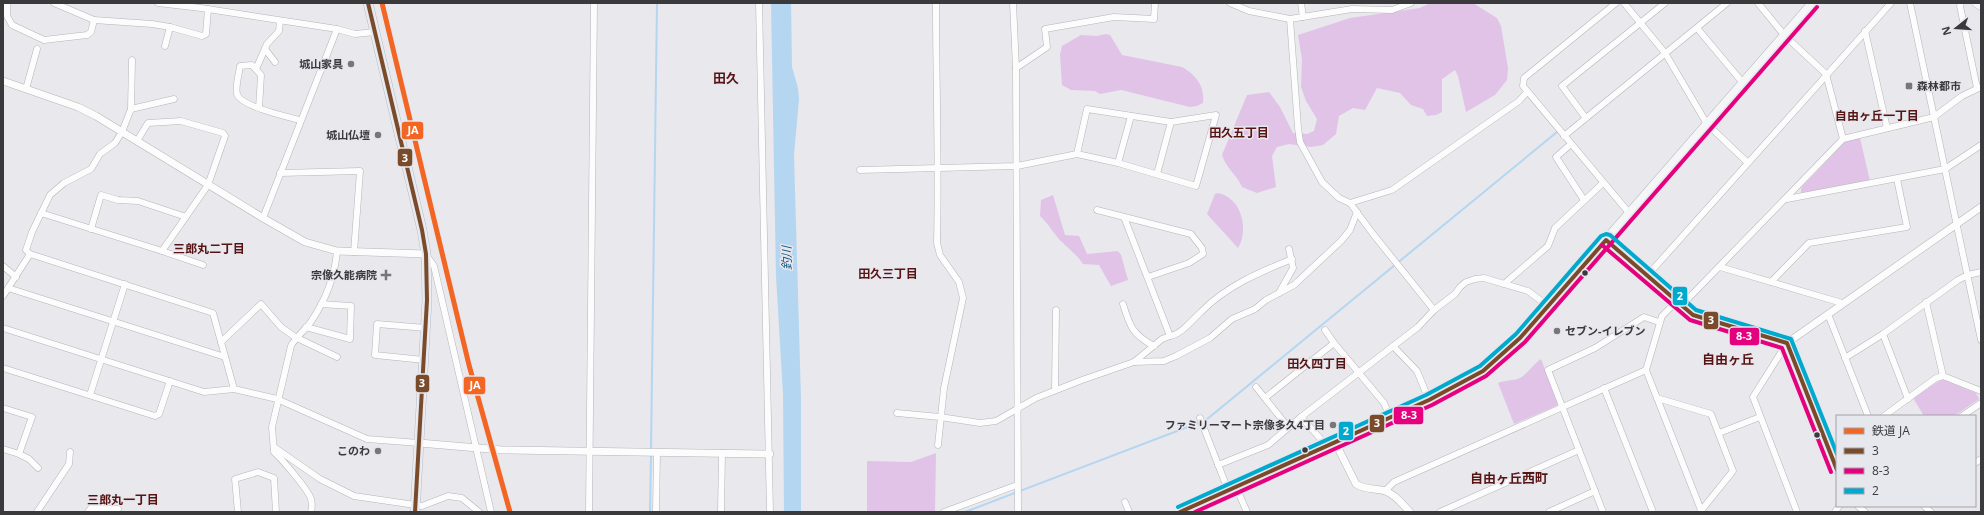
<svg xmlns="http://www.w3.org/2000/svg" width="1984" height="515" font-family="'Open Sans','Noto Sans JP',sans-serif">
<rect width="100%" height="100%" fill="#e8e8ed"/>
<g fill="#e2c3e8">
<path d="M1430 3H1473L1497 18 1501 26 1508 68 1507 80 1495 95 1466 112 1458 76 1455 70 1442 79V112L1436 115 1427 116 1423 109 1411 105 1400 93 1377 88 1365 110 1353 108 1339 116 1336 134 1323 145 1311 147 1289 144 1277 147 1272 156 1276 187 1257 193 1242 187C1237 175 1226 168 1222 155L1247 95 1269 92 1280 107 1293 133 1307 134 1314 131 1317 119 1306 101 1301 87 1302 59 1298 35 1350 18 1420 8Z"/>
<path d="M1106 34 1110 35 1122 55 1182 67C1196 75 1205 86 1203 103L1197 106 1190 107 1121 90 1100 94 1095 91 1071 90 1062 85 1060 54 1062 46 1081 35 1097 36Z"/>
<path d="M1860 138 1870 181 1801 193V188L1846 141Z"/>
<path d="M1218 193C1242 198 1249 230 1238 248L1207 214 1215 194Z"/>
<path d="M1053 195 1065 235 1079 236 1087 254 1118 251 1121 255 1128 280 1111 286 1099 265 1083 264C1077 255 1070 250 1063 243 1054 235 1050 225 1040 216L1041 200Z"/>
<path d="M1541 359 1558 404 1556 406 1514 424 1498 383C1505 380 1513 381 1520 378 1528 374 1532 365 1541 359Z"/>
<path d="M1942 379 1976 393 1979 399 1954 416H1924L1913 398Z"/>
<path d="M936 453 935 511 867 512V461L911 462Z"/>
</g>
<path fill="#b4d6f1" d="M771 3H791L792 67 798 88 799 99 794 155 801 399V512H784L783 394 776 276Z"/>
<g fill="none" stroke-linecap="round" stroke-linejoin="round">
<g stroke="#b4d6f1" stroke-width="2">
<path d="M651 450 657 3"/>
<path d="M650 512 651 454"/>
<path d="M965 512 1206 420 1557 132"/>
</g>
<g stroke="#b5b5b9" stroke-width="7">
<g id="minor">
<path d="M7 3V16L12 25 44 40 87 35 91 32 94 20"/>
<path d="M54 3 94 20 152 24 170 27 202 36 206 34 208 9"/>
<path d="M158 3 201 8 337 29 355 34 375 32"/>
<path d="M759 3 770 512"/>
<path d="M936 3C936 83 939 163 937 243L940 255 959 282 963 298 944 388 938 445"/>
<path d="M1013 3 1016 68 1018 512"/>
<path d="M1230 3 1249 11 1290 19 1352 9 1392 10 1411 3"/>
<path d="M1301 3 1303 17"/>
<path d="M1616 3 1524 78 1523 86 1630 214"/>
<path d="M1624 3 1665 53 1707 124 1747 162"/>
<path d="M1758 3 1784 35 1826 74 1843 139"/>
<path d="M1910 3 1981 340"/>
<path d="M1961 3 1960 6 1977 88"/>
<path d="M1290 19 1298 128 1300 142 1322 182 1339 198 1350 203 1373 234 1434 310"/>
<path d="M1697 28 1743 83"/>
<path d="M1865 31 1887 128"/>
<path d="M165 46 170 27"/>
<path d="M265 49 275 62"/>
<path d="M1016 68 1047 47 1045 29 1114 17 1154 19 1155 3"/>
<path d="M256 69 267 44 279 31 280 21"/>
<path d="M26 89 37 49"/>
<path d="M174 99 131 109 122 132 115 143 100 154 91 169 64 183 50 195 32 232 26 250 30 254 213 313 234 389"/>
<path d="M259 108 261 75 252 65 240 66C239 74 235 87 237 94 240 106 288 117 300 120"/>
<path d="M131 109 132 60"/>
<path d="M1087 109 1171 122 1216 115 1196 186 1118 163 1077 154Z"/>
<path d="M1585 117 1562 86 1665 3"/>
<path d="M1564 136 1727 3"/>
<path d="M1571 144 1556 157 1584 200"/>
<path d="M1118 163 1131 116"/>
<path d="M860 170 1017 166 1077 154"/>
<path d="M280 173 360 171 354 252"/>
<path d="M1157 174 1171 122"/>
<path d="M1787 199 1945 169 1981 145"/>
<path d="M1350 203 1392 190 1519 101 1527 92"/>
<path d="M1097 210 1191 234 1202 248 1203 254 1189 263 1148 277"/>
<path d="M41 213 162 251 208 185 225 136 223 133 181 121 148 123 137 141"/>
<path d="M263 218 337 29"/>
<path d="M91 229 101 195 118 200 138 201 186 217"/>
<path d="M162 251 203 265"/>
<path d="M427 256 434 266 491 512"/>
<path d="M3 266 16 277"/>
<path d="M1720 267 1842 303"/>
<path d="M1647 276 1891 3"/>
<path d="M1771 282 1809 243 1907 227 1897 179"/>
<path d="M1504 284 1548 246 1555 228 1603 183"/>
<path d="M8 288 225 357"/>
<path d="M1279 293 1293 268 1289 249"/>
<path d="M3 296 30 254"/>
<path d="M1676 302 1662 316 1646 370 1701 510"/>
<path d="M1926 302 1943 376"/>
<path d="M1123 304C1130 327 1133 335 1154 346"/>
<path d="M1681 306 1843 139 1934 117 1962 96 1981 87"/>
<path d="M1828 314 1868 416"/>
<path d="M306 327 350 339 351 306 321 304"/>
<path d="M3 328 204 392 234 389 277 399 367 439 419 443"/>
<path d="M1325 330 1334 343"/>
<path d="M1883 334 1908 399"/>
<path d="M1170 336C1182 334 1192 320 1201 312 1226 286 1260 272 1292 259"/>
<path d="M221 342 261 304 281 327 295 337 337 357"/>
<path d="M1787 343 1753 397 1797 512"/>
<path d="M1393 346 1417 371 1429 400"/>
<path d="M1845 358 1883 334 1958 280 1968 275 1981 272"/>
<path d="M424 360 375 355 377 324 426 328"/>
<path d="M1134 362 1164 361 1176 356 1210 338 1232 319 1255 309 1266 300 1294 285 1341 241 1350 230 1357 212"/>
<path d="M3 368 155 416 159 414 170 381"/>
<path d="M1256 387 1288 427"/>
<path d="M1604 388 1653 512"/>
<path d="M1055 390 1056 310"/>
<path d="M90 395 125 284"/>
<path d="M1265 398 1334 343 1384 403 1390 417"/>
<path d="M1657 398 1711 414 1733 471 1700 512"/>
<path d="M3 408 32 417 19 454 3 449"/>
<path d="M897 413 940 417 980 423 996 421 1036 398 1082 380 1134 362 1162 339 1170 336 1124 217"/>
<path d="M1884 416 1936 378 1943 376 1981 391"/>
<path d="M1962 416 1981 403"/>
<path d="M1301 417 1327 446"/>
<path d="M1200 418 1228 490"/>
<path d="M1719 433 1760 417"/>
<path d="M274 447 320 479 354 496 422 506 448 496 462 498 479 512"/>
<path d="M19 454 29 459 38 468"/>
<path d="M1975 463 1981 459"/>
<path d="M1218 465 1268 445 1301 417 1418 327 1434 310 1455 294 1460 287 1466 282 1475 279 1484 278 1528 291 1548 306"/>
<path d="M1236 487 1247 512"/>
<path d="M1385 491 1394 482 1646 370"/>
<path d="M1125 502 1129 512"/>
<path d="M1858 506 1865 512"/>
<path d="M1924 506 1931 512"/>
<path d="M37 512 69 464 70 452"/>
<path d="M88 512 91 508 118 509"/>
<path d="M238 512 235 479 258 472 274 478 276 512"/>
<path d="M311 512C312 508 312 503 311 499 309 491 282 459 274 452L272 427 291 346C296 336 306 330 312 320 326 299 335 275 337 251"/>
<path d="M589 512 594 3"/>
<path d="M656 512 657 453"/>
<path d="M721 512 722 453"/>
<path d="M944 512 1017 485"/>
<path d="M1440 512 1579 450"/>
<path d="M1549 512 1595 491"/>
<path d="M1603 512 1548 370 1595 348 1644 317 1659 322"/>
<path d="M1835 512 1839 506"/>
</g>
</g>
<g stroke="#b5b5b9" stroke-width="8">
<g id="tertiary">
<path d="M3 81 78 107 96 116 263 218 305 242 337 251 426 254"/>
<path d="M1606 240 1693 315 1787 343 1837 470"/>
<path d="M1787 343 1981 207"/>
<path d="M1335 442 1356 484C1365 490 1375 488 1385 491 1395 494 1403 505 1410 512"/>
<path d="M419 443 502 450 770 454"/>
</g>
</g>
<g stroke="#b5b5b9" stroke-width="9">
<g id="secondary">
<path d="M1976 3 1981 6"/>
<path d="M1180 512 1429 400 1483 371 1520 338 1812 3"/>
</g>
</g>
<g stroke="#b6bac4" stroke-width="10">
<path id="primary" d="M368 3 422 230 426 254 427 300 415 512"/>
</g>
<use href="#minor" stroke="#fcfcfc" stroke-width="6"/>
<use href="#tertiary" stroke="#fcfcfc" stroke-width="7"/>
<use href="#secondary" stroke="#f5f6f8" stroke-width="8"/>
<use href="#primary" stroke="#edf0f5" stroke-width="9"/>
<g stroke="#e7e7ee" stroke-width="7">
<g id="bus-1">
<path d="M368 3 422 230 426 254 427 300 415 512"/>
<path d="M1180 512 1429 400 1483 371 1520 338 1606 240 1693 315 1787 343 1837 470"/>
</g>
</g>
<g stroke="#e7e7ee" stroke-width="7">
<g id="bus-2">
<path d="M1602 245 1690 320 1782 348 1831 472"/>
<path d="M1195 512 1432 405 1486 376 1525 342 1817 7"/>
</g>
</g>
<g stroke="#e7e7ee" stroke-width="7">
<path id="bus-3" d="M1178 507 1426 395 1480 366 1516 334 1601 236 1606 234 1610 235 1696 310 1791 339 1837 454"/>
</g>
<use href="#bus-1" stroke="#7a4b2a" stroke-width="4"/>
<use href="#bus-2" stroke="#e5007d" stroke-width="4"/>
<use href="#bus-3" stroke="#00a9ce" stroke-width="4"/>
<g stroke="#e7e7ee" stroke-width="8">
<path id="rail-1" d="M382 3 469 365 510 512"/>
</g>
<use href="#rail-1" stroke="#f26522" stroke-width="5"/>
</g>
<g fill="#77777b" stroke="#e7e7ee" stroke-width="1.5">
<circle cx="351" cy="64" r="4"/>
<rect x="1905" y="82" width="8" height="8" rx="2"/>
<circle cx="378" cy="135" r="4"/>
<path d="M384 269h4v4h4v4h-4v4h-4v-4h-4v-4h4z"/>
<circle cx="1557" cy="331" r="4"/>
<circle cx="1333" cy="425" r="4"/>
<circle cx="378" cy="451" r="4"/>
</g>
<g fill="#3a3a3d" stroke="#e7e7ee" stroke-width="1.5">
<circle cx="1585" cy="273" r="3.5"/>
<circle cx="1817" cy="435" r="3.5"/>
<circle cx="1305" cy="450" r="3.5"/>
</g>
<g text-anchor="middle" stroke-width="3" stroke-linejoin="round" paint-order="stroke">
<g font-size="11" font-weight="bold" fill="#3a3a3d" stroke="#e7e7ee" text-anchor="end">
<text x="343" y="68">城山家具</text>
<text x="1917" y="90" text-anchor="start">森林都市</text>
<text x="370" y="139">城山仏壇</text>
<text x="377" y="279">宗像久能病院</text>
<text x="1565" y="335" text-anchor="start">セブン-イレブン</text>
<text x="1325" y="429">ファミリーマート宗像多久4丁目</text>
<text x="370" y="455">このわ</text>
</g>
<g font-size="12" font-weight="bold" fill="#581413" stroke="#e7e7ee">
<text x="1877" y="120">自由ヶ丘一丁目</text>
<text x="1239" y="137">田久五丁目</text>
<text x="209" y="253">三郎丸二丁目</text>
<text x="888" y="278">田久三丁目</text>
<text x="1317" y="368">田久四丁目</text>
<text x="123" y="504">三郎丸一丁目</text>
</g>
<g font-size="12" font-style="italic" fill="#1c5b83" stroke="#e7e7ee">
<text transform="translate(787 258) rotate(-91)" y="4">釣川</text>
</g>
<g font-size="13" font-weight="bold" fill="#581413" stroke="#e7e7ee">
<text x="726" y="83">田久</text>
<text x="1728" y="364">自由ヶ丘</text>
<text x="1509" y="483">自由ヶ丘西町</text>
</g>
</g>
<g stroke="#e7e7ee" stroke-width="1.5">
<rect x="401" y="121" width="23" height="19" rx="4" fill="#f26522"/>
<rect x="397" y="148" width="16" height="19" rx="4" fill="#7a4b2a"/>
<rect x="1672" y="286" width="16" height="20" rx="4" fill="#00a9ce"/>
<rect x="1703" y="311" width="16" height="19" rx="4" fill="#7a4b2a"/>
<rect x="1729" y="327" width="31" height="19" rx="4" fill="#e5007d"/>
<rect x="415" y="374" width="15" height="19" rx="4" fill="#7a4b2a"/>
<rect x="463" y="376" width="23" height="19" rx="4" fill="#f26522"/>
<rect x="1393" y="406" width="31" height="19" rx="4" fill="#e5007d"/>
<rect x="1369" y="414" width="16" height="19" rx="4" fill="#7a4b2a"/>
<rect x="1338" y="421" width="16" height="20" rx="4" fill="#00a9ce"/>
</g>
<g font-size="11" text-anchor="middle" font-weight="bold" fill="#fff">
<text x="413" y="134">JA</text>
<text x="405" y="162">3</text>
<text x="1680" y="300">2</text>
<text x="1711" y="324">3</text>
<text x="1744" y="340">8-3</text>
<text x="422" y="387">3</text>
<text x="475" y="389">JA</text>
<text x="1409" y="419">8-3</text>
<text x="1377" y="427">3</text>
<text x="1346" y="435">2</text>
</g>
<rect width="1984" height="515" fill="none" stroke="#3a3a3d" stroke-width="8"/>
<rect x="1836" y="415" width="140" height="92" fill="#e7e7ee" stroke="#a2a2a7"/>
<rect x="1844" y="428" width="20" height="6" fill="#f26522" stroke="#a2a2a7"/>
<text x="1872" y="435" font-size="12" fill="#3a3a3d">鉄道 JA</text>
<rect x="1844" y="448" width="20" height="6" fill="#7a4b2a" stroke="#a2a2a7"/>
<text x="1872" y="455" font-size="12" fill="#3a3a3d">3</text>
<rect x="1844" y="468" width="20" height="6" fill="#e5007d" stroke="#a2a2a7"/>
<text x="1872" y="475" font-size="12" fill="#3a3a3d">8-3</text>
<rect x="1844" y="488" width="20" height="6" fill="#00a9ce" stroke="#a2a2a7"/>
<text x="1872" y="495" font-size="12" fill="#3a3a3d">2</text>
<g transform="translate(1956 28) rotate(253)" stroke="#e7e7ee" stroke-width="3" paint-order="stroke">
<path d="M0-3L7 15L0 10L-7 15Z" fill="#3a3a3d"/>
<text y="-6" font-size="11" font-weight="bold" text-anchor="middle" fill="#3a3a3d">N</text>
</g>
</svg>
